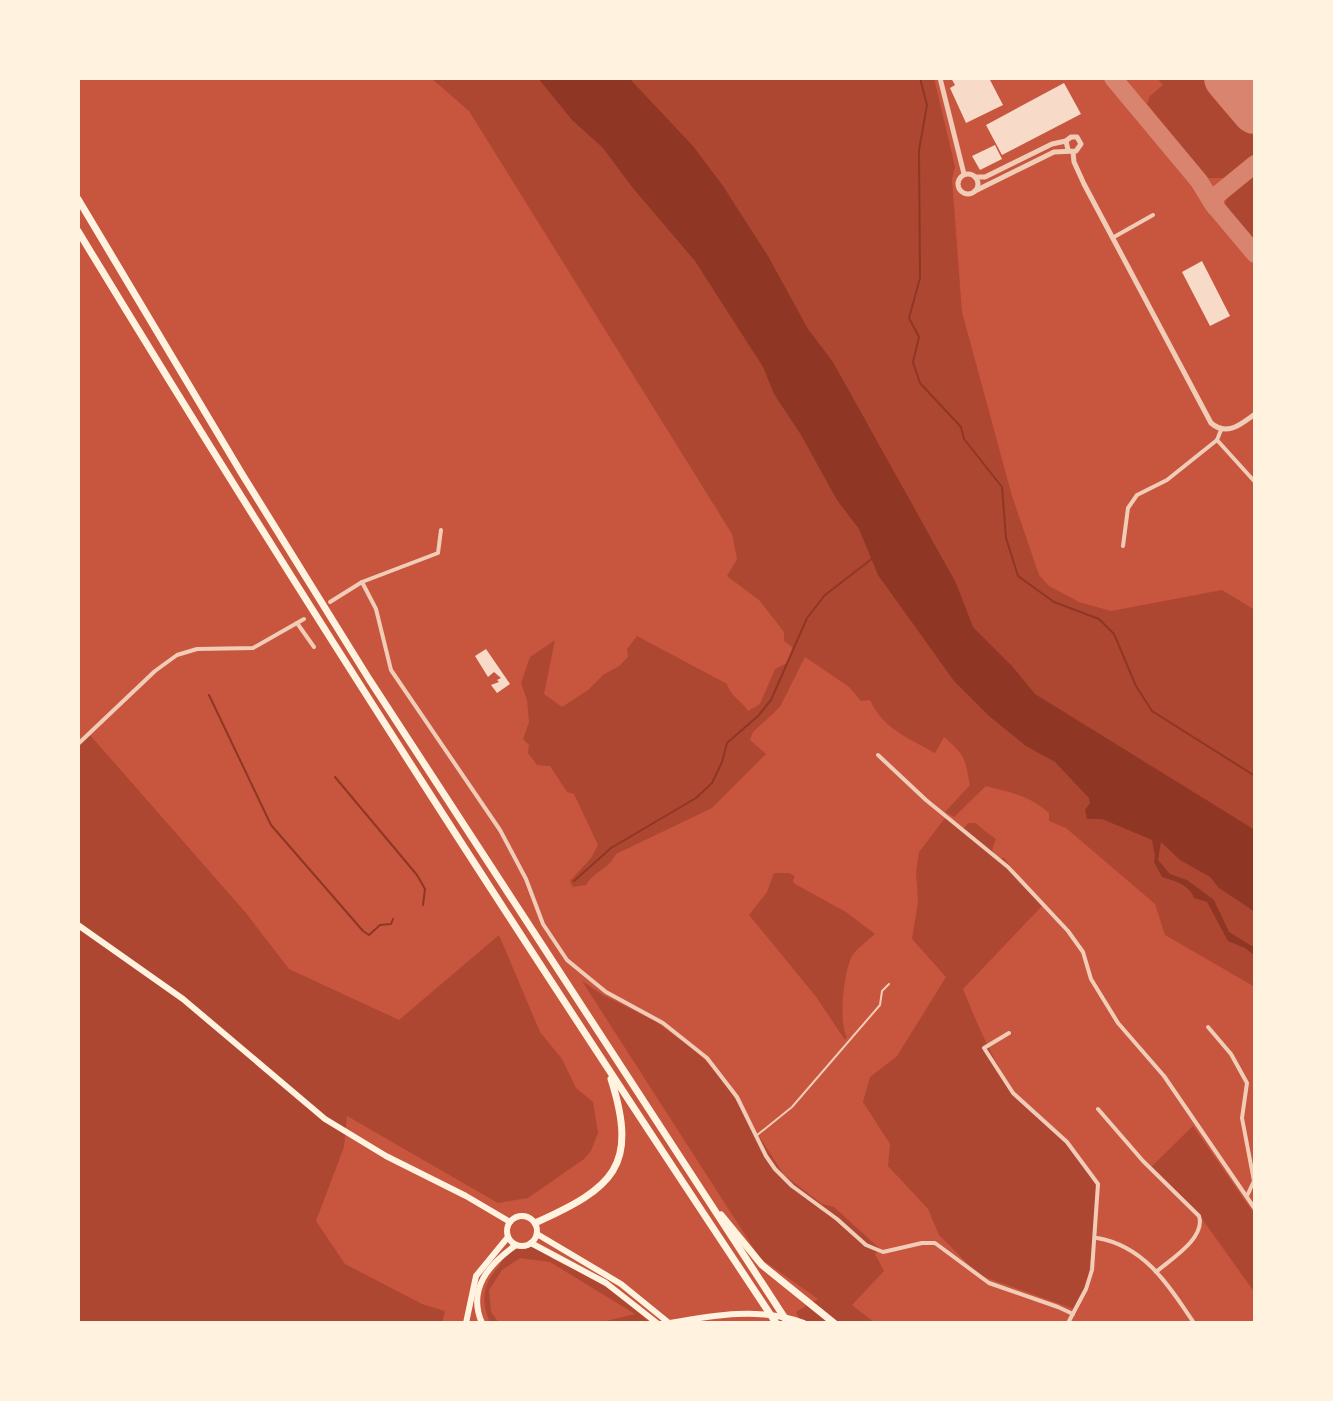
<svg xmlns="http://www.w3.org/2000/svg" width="1333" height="1401" font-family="Overpass,sans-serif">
<rect width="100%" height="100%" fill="#c8553d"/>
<g fill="#ae4732">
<path d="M431 78H934L955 167 952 179 962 312 1012 496 1039 575 1049 586 1079 602 1111 611 1222 590 1255 610V987L1165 935 1155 904 1066 828 1049 821V813C1029 795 1011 793 986 786L954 817 945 812 970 785C964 757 967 757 944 737L935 753C910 739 882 728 870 700L861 701 849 687 805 657 780 707 753 732 750 740 766 754 712 808 616 854C609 869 594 871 586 885L573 887 570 881 591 858 598 845 574 794 567 792 550 766 537 765 528 753 529 745 523 739 529 722 527 700 521 683 530 657 555 640 544 694 562 707 588 690 603 675 619 666 628 657 627 649 637 636 727 684C731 697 741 700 748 711L760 704 775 669 787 663 793 648 784 641V632L759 600 727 576 737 559 732 534 469 111Z"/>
<path d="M1157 78H1207L1255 135V153L1225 178H1208L1147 104 1150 96 1163 85Z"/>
<path d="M1255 173V248L1224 209 1227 197Z"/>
<path d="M90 735 246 913 289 969 399 1020 499 935 540 1032 562 1059 576 1088 593 1102 598 1133 591 1151 584 1159 528 1198 498 1203 347 1116 344 1147 316 1221 345 1264 422 1304 445 1311 442 1323H78V747Z"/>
<path d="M945 818 963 830 968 823H976C982 830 989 833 996 839L992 850 997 858H1004L1042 906 963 989C978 1026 993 1061 1016 1095 1021 1103 1031 1109 1039 1116 1063 1138 1092 1160 1098 1194L1088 1282 1074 1309 979 1275 939 1235 928 1209 888 1166 890 1144 863 1102 870 1077 897 1056 946 977 912 939 918 902 916 872 919 852Z"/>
<path d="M774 873H789L795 876 793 881 795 884 846 912 875 934C869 940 857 948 852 956 844 971 838 1023 847 1037L845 1040 817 998 749 915 767 892Z"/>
<path d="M582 981 603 995 655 1021 696 1051 719 1074 784 1175 822 1204 834 1207 880 1249 875 1254 884 1271 852 1305 875 1323H802L796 1312 818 1299 760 1258Z"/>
<path d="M1193 1126 1255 1215V1293L1200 1216 1151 1167Z"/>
<path d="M531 1247 549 1254 552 1259 591 1277 621 1297 649 1322 598 1323 635 1314 550 1262 520 1258 502 1270 489 1290 491 1312 499 1323H490C483 1306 481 1290 493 1274 497 1267 501 1267 502 1258L513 1250Z"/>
</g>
<path fill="#8f3625" d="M538 78H629L693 146 723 186 768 256 808 329 833 362 956 583 973 627 1012 666 1035 694 1255 830V912L1219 888 1210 877 1180 860 1161 842 1158 860 1170 874 1187 880 1214 900 1229 932 1255 948V956L1245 948 1228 941 1207 902 1194 898C1189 884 1174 881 1162 877L1154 862 1155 856 1152 840 1102 819H1087L1085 810 1090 803 1089 798 1055 762 1026 746 989 716 954 681 878 575 859 529 837 500 801 435 774 394 763 367 695 261 632 187 603 148 572 120Z"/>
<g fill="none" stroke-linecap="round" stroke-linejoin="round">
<g stroke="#8f3625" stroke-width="2">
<path d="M920 78 927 105 919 150 920 278 909 318 919 337 913 362 920 383 961 427 964 439 1002 487 1006 538 1018 576 1054 602 1099 619 1114 634 1136 686 1152 711 1255 776"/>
<path d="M209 695 271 825 363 931 369 935 380 925 391 924 393 919"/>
<path d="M335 777 417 875 425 889 423 905"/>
<path d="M574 881 611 848 696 798 712 783 722 762 727 743 758 716 771 700 807 618 825 595 873 558"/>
</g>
<g stroke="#d8846e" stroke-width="18">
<path d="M1113 78 1199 181 1213 204 1255 254"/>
<path d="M1216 208 1214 202 1217 195 1255 164"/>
</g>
<path stroke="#d8846e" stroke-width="46" d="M1227 78 1255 111"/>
</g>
<g fill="#f7dbc8">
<path d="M951 78H989L1003 105 966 123 950 88 955 85Z"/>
<path d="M1064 83 1081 114 1002 155 986 125Z"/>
<path d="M995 145 1002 159 980 170 972 156Z"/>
<path d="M1202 261 1230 316 1210 326 1182 272Z"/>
<path d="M486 649 510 684 497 693 491 685 499 682 497 680 501 678 494 672 488 677 475 656Z"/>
</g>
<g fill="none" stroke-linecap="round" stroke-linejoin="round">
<path stroke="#f1ccb7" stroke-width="2" d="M756 1136 792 1107 880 1005 882 991 889 984"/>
<g stroke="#f1ccb7" stroke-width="4">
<path d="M1114 237 1153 215"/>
<path d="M1221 430 1217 440 1255 482"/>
<path d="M1123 546 1128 508 1137 495 1167 480 1217 440"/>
<path d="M362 582 376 609 391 670 500 830 526 879 543 924 567 960 606 992 663 1023 707 1058 737 1097 766 1156 775 1169 792 1186 837 1219 866 1245 883 1252 922 1243H935L989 1283 1058 1307 1073 1314"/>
<path d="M330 602 362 582 438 553 441 530"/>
<path d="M297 623 314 647"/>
<path d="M78 744 155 671 177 655 197 649 253 648 304 619"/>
<path d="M878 755 926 800 1008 867 1068 931 1083 952 1091 979 1118 1023 1164 1076 1255 1209"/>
<path d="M1208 1027 1231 1054 1247 1083 1242 1118 1254 1181 1247 1196"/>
<path d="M1009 1033 984 1048 1013 1093 1067 1142 1098 1184 1092 1270 1086 1289 1068 1323"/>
<path d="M1098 1109 1143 1161 1199 1216C1206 1238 1171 1259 1156 1272"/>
<path d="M1097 1238C1145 1246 1169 1286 1194 1323"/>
</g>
<g stroke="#f1ccb7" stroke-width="5">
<path d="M940 78 964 174"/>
<path d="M1073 152 1074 162 1084 184 1211 423C1227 437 1241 424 1255 414"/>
<circle cx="968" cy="184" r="10"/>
<path d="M975 177H985L1052 144 1066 141"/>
<path d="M975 191 1054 152 1076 151 1081 144 1077 137H1071L1066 141 1068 150"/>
</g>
<g stroke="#fff3e0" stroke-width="6">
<path d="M78 925 183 999 325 1119 386 1156 466 1196 510 1222"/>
<circle cx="522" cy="1231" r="15"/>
<path d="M537 1234 621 1284 669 1323"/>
<path d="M531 1243 606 1283 657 1323"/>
</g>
<g stroke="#fff3e0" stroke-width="6">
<path d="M466 1323 476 1276 508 1237"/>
<path d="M482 1323C467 1289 489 1264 516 1245"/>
<path d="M670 1323C714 1315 761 1307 804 1323"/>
</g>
<g stroke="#fff3e0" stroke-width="7">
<path d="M78 199 242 474 369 679 788 1323"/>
<path d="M78 231C302 601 537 963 776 1323"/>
<path d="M721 1215 762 1265 834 1323"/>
<path d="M535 1223C613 1188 639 1167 611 1079"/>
</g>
</g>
<rect width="1333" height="1401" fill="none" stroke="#fff3e0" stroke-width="160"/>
</svg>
